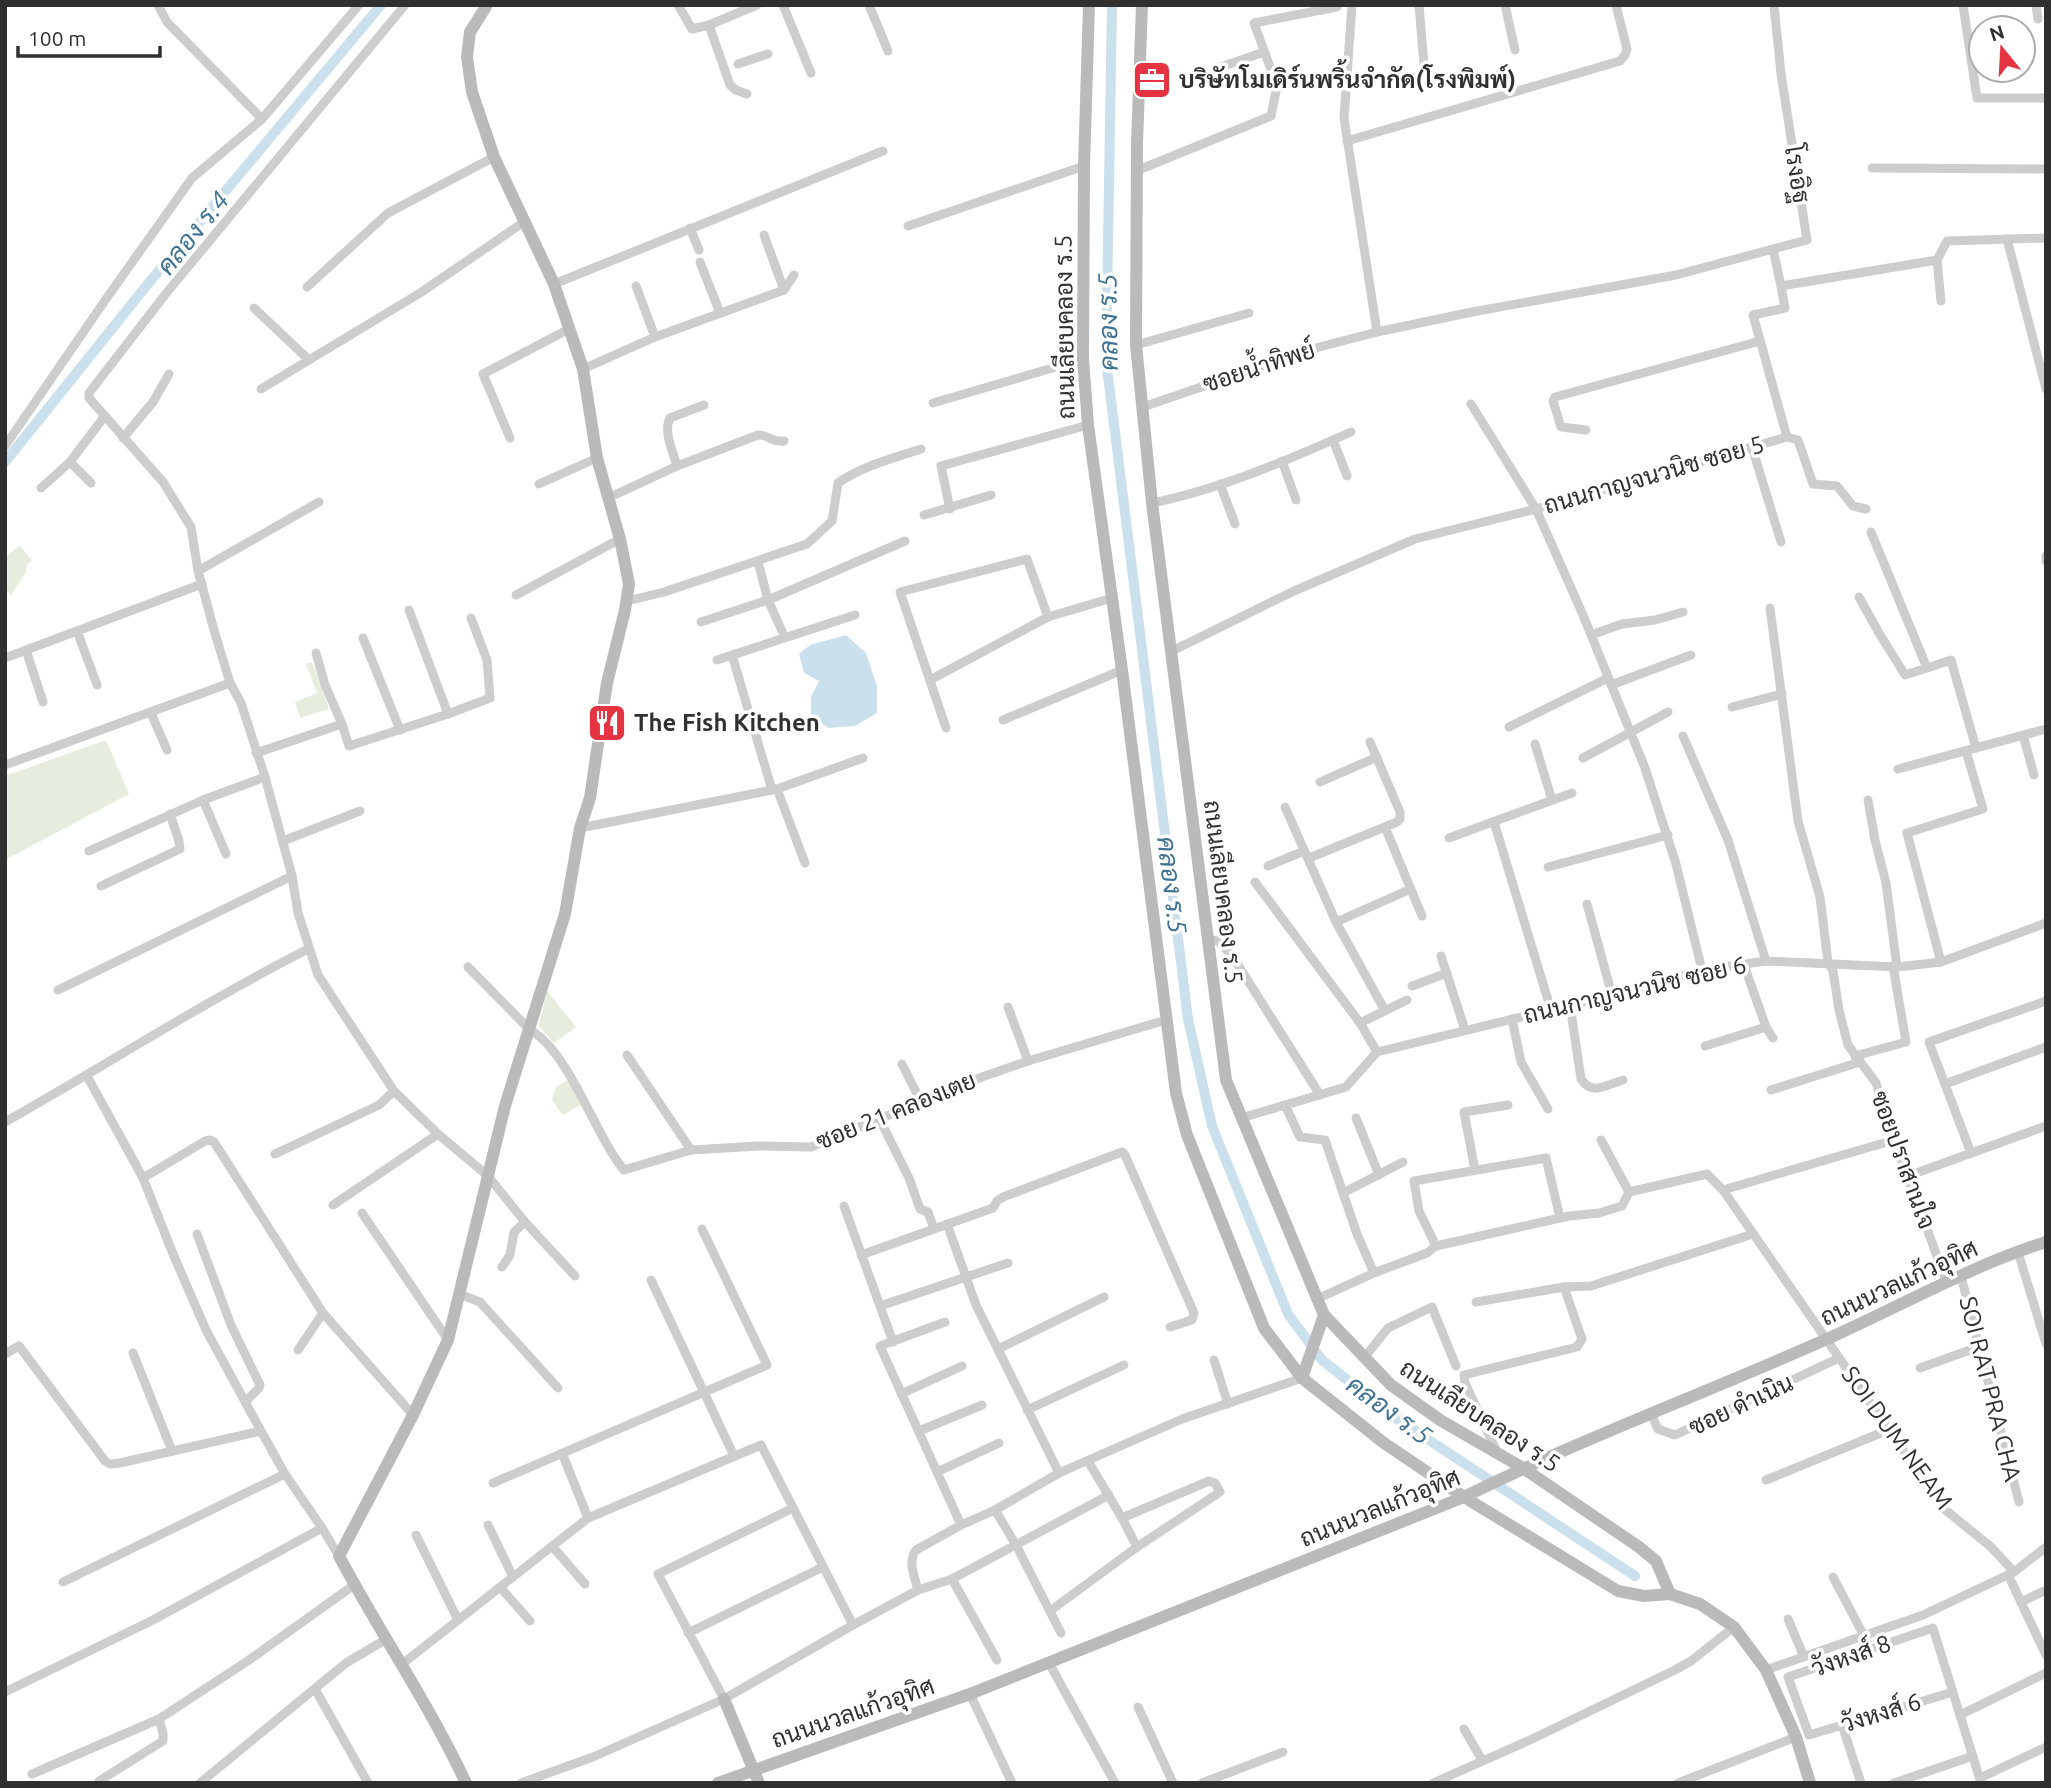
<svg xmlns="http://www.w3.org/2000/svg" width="2051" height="1788" font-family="Ubuntu,Sarabun,sans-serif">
<rect width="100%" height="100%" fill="#fff"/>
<g fill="#e6edde">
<path d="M20 546 32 560 27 564 26 572 11 595 5 589V557Z"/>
<path d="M312 662 329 709 300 718 295 702 317 693 306 664Z"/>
<path d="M106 740 129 794 5 860V776Z"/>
<path d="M547 991 576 1027 554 1043 539 1026Z"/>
<path d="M568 1080 582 1104 563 1115 552 1100 556 1087Z"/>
</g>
<path fill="#cae0ed" d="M846 635 866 653 877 686V713L855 726 828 728 811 715V697L819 681 804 673 799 654 810 645Z"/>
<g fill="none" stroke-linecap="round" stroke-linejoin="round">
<g stroke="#cae0ed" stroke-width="10">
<path d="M1112 5 1106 360 1188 1019 1212 1126 1288 1314 1322 1360 1394 1417 1635 1576"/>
<path d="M5 462 147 285 381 5"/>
</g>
<g stroke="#cdcdcd" stroke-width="9">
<path d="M158 5 167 22 262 119"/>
<path d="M405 5 168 291 89 393V398L163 482 191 527 198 571 214 630 230 683 241 703 265 777 292 876 298 913 318 975 394 1091 438 1134 488 1176 525 1222 575 1276"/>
<path d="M678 5 692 29 709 25 757 5"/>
<path d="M783 5 811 73"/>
<path d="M869 5 888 51"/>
<path d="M1352 5 1344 118 1377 332"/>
<path d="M1419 5 1425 76"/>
<path d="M1505 5 1515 50"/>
<path d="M1963 5 1977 98H2046"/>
<path d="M2036 5 2038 19"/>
<path d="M709 25 730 85 736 90 747 94"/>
<path d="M738 64 768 54"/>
<path d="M1218 68 1264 52"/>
<path d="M1277 86 1337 74"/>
<path d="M1347 141 1620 61 1625 55 1627 49 1616 5"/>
<path d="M1872 168 2046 169"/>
<path d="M1136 171 1271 116 1277 86 1254 23 1337 7"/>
<path d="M908 226 1084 166"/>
<path d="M690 228 699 250"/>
<path d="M764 235 784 290"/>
<path d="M2007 239 2046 389"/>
<path d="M1773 249 1807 240 1781 74 1774 5"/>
<path d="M1937 260 1941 301"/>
<path d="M700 262 720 313"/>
<path d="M554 284 883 151"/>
<path d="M636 286 655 337"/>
<path d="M307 287 388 213 494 157"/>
<path d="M254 308 309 360"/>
<path d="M1136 345 1249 313"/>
<path d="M583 369 655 337 784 290 794 275"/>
<path d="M261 389 420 293 524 222"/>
<path d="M933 403 1083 359"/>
<path d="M1471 404 1536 509 1583 615 1645 768 1676 864 1702 970"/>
<path d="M1143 407 1308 350 1377 332 1472 312 1676 275 1773 249 1781 286"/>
<path d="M1586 430 1561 427 1553 401 1555 397 1760 341"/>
<path d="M1787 437 1798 440 1813 484 1837 486 1853 506 1866 509"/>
<path d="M123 438 153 402 169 374"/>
<path d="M510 438 483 374 569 329"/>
<path d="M1333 440 1347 476"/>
<path d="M5 446 106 299 192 178 262 119 359 5"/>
<path d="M1752 447 1781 542"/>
<path d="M1282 461 1296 500"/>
<path d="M70 462 91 483"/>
<path d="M677 466C673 452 663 431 670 418L704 405"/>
<path d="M539 484 597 458"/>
<path d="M1220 484 1235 524"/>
<path d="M41 488 70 462 104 417"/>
<path d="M608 498 677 466 758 435C768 434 771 443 784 441"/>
<path d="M1152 503C1221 489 1288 460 1351 432"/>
<path d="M950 509 941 466 1088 425"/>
<path d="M924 515 991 495"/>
<path d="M1871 532 1927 668 1951 660 1976 748"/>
<path d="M2046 556V561"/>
<path d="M758 562 768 600 782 631"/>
<path d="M198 571 319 502"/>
<path d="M516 595 620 539"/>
<path d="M1859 597 1879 633 1905 675 1927 668"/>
<path d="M627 601 664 592 807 544 832 521 838 483C862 466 894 458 921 449"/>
<path d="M1770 608 1798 821 1820 897 1828 962 1833 971 1839 1010 1848 1045 1876 1083 1894 1140 1947 1283"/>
<path d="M409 610 448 714"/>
<path d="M701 622 768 600 905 541"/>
<path d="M77 631 97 685"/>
<path d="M1591 635 1622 624 1655 620 1683 612"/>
<path d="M363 638 400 730"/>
<path d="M26 650 43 702"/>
<path d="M1172 651 1294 591 1415 539 1536 509 1787 437 1753 315 1785 308 1781 286 1937 260 1947 241 2046 238"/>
<path d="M316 653 325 685 342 724"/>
<path d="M732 655 772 790"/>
<path d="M5 658 202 584"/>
<path d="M717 660 855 615"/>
<path d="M930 680 1048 617 1112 598"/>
<path d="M1611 685 1691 655"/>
<path d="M1732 707 1782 694"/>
<path d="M151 713 167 750"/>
<path d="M1003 720 1122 670"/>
<path d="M1509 727 1608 678"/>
<path d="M946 728 900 592 1027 559 1048 617"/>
<path d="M2023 735 2034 775"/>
<path d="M1683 736 1728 840 1766 961"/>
<path d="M1535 744 1552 800"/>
<path d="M256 753 342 724 349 746 448 714 490 698 487 660 471 618"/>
<path d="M1583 758 1668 712"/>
<path d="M5 765 230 683"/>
<path d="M1898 769 2046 729"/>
<path d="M1320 782 1377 757"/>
<path d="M777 789 805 863"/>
<path d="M203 800 226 854"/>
<path d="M1868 800 1875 840 1886 883 1897 967"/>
<path d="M1285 807 1336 922 1384 1009"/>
<path d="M1494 822 1551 1010"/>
<path d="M1385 827 1422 916"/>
<path d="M580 828 777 789 863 758"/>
<path d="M1449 838 1572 793"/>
<path d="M283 841 360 811"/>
<path d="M89 851 203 800 265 777"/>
<path d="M1309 858 1397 822 1400 819V812L1370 742"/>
<path d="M1268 866 1304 851"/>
<path d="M1548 867 1668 835"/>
<path d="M1255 882 1360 1023 1377 1052"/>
<path d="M101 886 180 849 179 841 170 814"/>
<path d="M1587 904 1612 995"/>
<path d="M1336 922 1411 889"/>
<path d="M1208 939 1218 941 1233 957 1320 1095"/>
<path d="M1441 956 1465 1030"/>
<path d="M1941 962 1907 833 1983 809 1966 751"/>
<path d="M1744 965 1766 1027 1773 1038"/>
<path d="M468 967 530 1030C569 1051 594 1134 624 1170L691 1150 759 1146 811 1147 982 1077 1028 1061 1166 1020"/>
<path d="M1412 986 1447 973"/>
<path d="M58 990 292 876"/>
<path d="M1570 1005 1581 1079C1592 1096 1606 1085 1623 1080"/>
<path d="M1008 1007 1028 1061"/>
<path d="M1512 1019 1521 1062 1548 1109"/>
<path d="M1360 1023 1407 1000"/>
<path d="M1705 1046 1766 1027"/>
<path d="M627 1055 691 1150"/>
<path d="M1855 1056 1906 1042 1893 966"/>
<path d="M902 1064 921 1102"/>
<path d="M87 1076 143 1178 173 1254 206 1330 261 1431"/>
<path d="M1945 1084 2046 1047"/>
<path d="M1771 1090 1860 1062"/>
<path d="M1285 1105 1300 1137 1325 1140 1357 1234 1374 1273 1427 1253 1436 1246 1569 1216 1599 1213 1622 1206 1629 1192 1601 1140"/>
<path d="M879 1118 909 1178 920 1209 928 1212 934 1229"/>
<path d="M1241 1118 1346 1087 1377 1052 1612 995 1702 970 1766 961 1897 967 1941 962 2046 923"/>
<path d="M1356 1118 1379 1175"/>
<path d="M5 1122C106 1065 204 1002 308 949"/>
<path d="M1971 1153 1929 1042 2046 1001"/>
<path d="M275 1154 379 1105 394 1091"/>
<path d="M1475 1170 1464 1112 1508 1105"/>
<path d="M1908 1176 2046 1126"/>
<path d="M143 1178 205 1141 210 1140 214 1142 323 1313 413 1415"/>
<path d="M1723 1190 1894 1140"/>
<path d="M1629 1192 1707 1174 1723 1190 1943 1508 1991 1547 2014 1572"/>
<path d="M1343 1193 1403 1162"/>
<path d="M333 1205 438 1134"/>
<path d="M844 1206 893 1342"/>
<path d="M362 1213 448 1340"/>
<path d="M947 1224 976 1305 1059 1473"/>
<path d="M197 1234 231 1325 260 1385 259 1388 245 1402"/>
<path d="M1436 1246 1419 1211 1414 1181 1546 1158 1560 1218"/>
<path d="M2018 1252 2046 1344"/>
<path d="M861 1255 993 1208 997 1201 1003 1197 1122 1152 1125 1155 1194 1313 1192 1320 1170 1327"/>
<path d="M502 1267 510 1255 514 1232 525 1222"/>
<path d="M1961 1276 2019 1502"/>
<path d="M651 1280 734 1456"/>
<path d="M459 1294 480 1302 558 1388"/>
<path d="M1317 1299 1374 1273"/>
<path d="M1476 1302 1564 1287 1591 1286 1753 1234"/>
<path d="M880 1306 1008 1263"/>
<path d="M945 1322 880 1346 961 1525"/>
<path d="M998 1349 1104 1297"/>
<path d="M298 1350 323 1313"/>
<path d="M133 1353 172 1451"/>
<path d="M5 1354 19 1346 105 1461 110 1464 120 1463 261 1431 285 1474 322 1528 339 1556"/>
<path d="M1364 1358 1388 1328 1432 1307 1456 1366"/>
<path d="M1214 1360 1228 1404"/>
<path d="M1920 1368 1978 1347"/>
<path d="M901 1394 962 1366"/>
<path d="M1027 1410 1124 1365"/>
<path d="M1651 1414 1658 1429 1675 1435 1839 1358"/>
<path d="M919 1431 982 1405"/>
<path d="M1497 1452 1465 1383 1464 1375 1577 1347 1582 1339 1564 1287"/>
<path d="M562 1453 588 1518"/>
<path d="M1088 1461 1122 1518 1137 1547"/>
<path d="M937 1472 999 1443"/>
<path d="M1766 1480 1888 1430"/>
<path d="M493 1483 767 1365 702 1229"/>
<path d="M995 1510 1016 1545 1061 1633"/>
<path d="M488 1525 513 1577"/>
<path d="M416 1535 458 1620"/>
<path d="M552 1546 585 1584"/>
<path d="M1833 1577 1864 1636"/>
<path d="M952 1579 997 1660"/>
<path d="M2011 1581 2046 1655"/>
<path d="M63 1582 285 1474"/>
<path d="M500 1587 530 1621"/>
<path d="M918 1590 952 1579 1109 1495"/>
<path d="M2021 1602 2046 1590"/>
<path d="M1050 1611 1137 1547 1220 1492 1215 1483 1209 1481 1122 1518"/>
<path d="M1788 1619 1804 1657"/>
<path d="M688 1633 823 1567"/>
<path d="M1049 1663 1115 1783"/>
<path d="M401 1665 588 1518 761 1445 853 1625"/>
<path d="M1766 1670 1923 1615 2014 1572 2046 1547"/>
<path d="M315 1689 368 1783"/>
<path d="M5 1692 153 1620 322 1528"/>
<path d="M1953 1692 1809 1735 1788 1677 1933 1628 1981 1783"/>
<path d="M970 1694 1012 1783"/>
<path d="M724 1699 658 1574 793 1508"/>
<path d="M1138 1707 1173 1783"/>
<path d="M1960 1715 2046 1673"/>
<path d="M1842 1725 1861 1783"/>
<path d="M1464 1729 1482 1760"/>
<path d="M32 1774 159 1719 249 1660 354 1585"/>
<path d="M1980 1778 2046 1747"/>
<path d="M99 1781 163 1741V1733L159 1719"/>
<path d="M200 1783 346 1663 385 1640"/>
<path d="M521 1783 593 1757 724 1699 853 1625 918 1590C915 1578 907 1561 916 1550L961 1525 995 1510 1059 1473 1182 1419 1302 1378"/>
<path d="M1202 1783 1283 1752"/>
<path d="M1433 1783 1530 1740 1675 1670 1691 1661 1734 1627"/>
<path d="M1678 1783 1796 1737"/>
<path d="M1894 1783 1973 1756"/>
</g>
<g stroke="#bababa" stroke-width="12">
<path d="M1089 5 1084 166 1083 359 1088 425 1122 670 1176 1093 1187 1135 1264 1328 1302 1378 1384 1443 1464 1497 1618 1591 1644 1596 1670 1594 1700 1604 1734 1627 1766 1670 1796 1737 1810 1783"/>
<path d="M1142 5 1137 143 1136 345 1152 503 1226 1080 1324 1315 1391 1385 1440 1420 1523 1468 1639 1547 1656 1561 1670 1594"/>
<path d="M1302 1378 1324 1315"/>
<path d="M724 1699 759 1783"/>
<path d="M466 1783C429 1704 380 1633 339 1556L413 1415 448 1340 505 1106 565 914 580 828 590 798 607 683 625 610 629 584 620 539 597 458 583 369 554 284 494 157 472 92 467 57 470 32 487 5"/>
<path d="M718 1783 970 1694 1464 1497C1579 1440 1700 1395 1818 1343 1894 1310 1967 1267 2046 1242"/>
</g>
</g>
<defs>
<g id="office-square" transform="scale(2.0125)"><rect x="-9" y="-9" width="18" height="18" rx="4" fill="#e63341" stroke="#fff"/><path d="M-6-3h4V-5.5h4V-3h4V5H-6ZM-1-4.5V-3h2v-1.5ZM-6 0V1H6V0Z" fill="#fff"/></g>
<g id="restaurant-square" transform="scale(2.0125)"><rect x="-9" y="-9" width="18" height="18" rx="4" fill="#e63341" stroke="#fff"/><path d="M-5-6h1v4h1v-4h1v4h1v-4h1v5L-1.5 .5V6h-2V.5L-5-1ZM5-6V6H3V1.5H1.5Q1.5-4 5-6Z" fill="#fff"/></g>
</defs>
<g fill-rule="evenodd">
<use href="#office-square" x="1152" y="80"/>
<use href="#restaurant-square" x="607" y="723"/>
</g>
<g text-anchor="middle" stroke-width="7" stroke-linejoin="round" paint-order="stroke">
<g font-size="24" font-weight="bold" fill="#303030" stroke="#fff" text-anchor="start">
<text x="1179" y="88">บริษัทโมเดิร์นพริ้นจำกัด(โรงพิมพ์)</text>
<text x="634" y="731">The Fish Kitchen</text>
</g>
<g font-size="24" fill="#303030" stroke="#fff">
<text transform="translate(1797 174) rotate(81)" y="8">โรงอิฐ</text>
<text transform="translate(1065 327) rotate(-91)" y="8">ถนนเลียบคลอง ร.5</text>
<text transform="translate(1259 367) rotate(-18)" y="8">ซอยน้ำทิพย์</text>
<text transform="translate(1654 475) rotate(-16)" y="8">ถนนกาญจนวนิช ซอย 5</text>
<text transform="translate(1223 892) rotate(83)" y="8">ถนนเลียบคลอง ร.5</text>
<text transform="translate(1635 990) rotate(-13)" y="8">ถนนกาญจนวนิช ซอย 6</text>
<text transform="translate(896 1111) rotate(-22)" y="8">ซอย 21 คลองเตย</text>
<text transform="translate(1903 1160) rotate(70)" y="8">ซอยปราสานใจ</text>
<text transform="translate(1899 1283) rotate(-25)" y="8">ถนนนวลแก้วอุทิศ</text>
<text transform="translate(1990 1389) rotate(76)" y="8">SOI RAT PRA CHA</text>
<text transform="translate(1741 1405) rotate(-25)" y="8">ซอย ดำเนิน</text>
<text transform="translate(1480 1416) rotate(33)" y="8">ถนนเลียบคลอง ร.5</text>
<text transform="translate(1897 1438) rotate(54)" y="8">SOI DUM NEAM</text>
<text transform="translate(1380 1508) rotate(-22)" y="8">ถนนนวลแก้วอุทิศ</text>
<text transform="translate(1851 1656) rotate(-19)" y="8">วังหงส์ 8</text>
<text transform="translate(853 1713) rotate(-19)" y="8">ถนนนวลแก้วอุทิศ</text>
<text transform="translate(1881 1713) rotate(-17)" y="8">วังหงส์ 6</text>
</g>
<g font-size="26" font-style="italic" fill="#3d7293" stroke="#fff">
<text transform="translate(193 233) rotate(-51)" y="9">คลอง ร.4</text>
<text transform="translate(1108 322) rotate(-91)" y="9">คลอง ร.5</text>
<text transform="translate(1172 885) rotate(83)" y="9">คลอง ร.5</text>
<text transform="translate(1389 1410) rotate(36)" y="9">คลอง ร.5</text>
</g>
</g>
<rect width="2051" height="1788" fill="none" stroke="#303030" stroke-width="14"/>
<g transform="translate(2002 49) rotate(342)"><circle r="33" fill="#ffffff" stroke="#acacac" stroke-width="2"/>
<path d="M0-5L12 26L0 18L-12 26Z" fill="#e63341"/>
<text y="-10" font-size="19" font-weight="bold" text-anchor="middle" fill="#303030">N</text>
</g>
<path d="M18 46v10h142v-10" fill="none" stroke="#303030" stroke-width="3.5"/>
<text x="28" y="46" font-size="21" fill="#303030" stroke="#ffffff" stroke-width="5" paint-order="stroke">100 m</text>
</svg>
